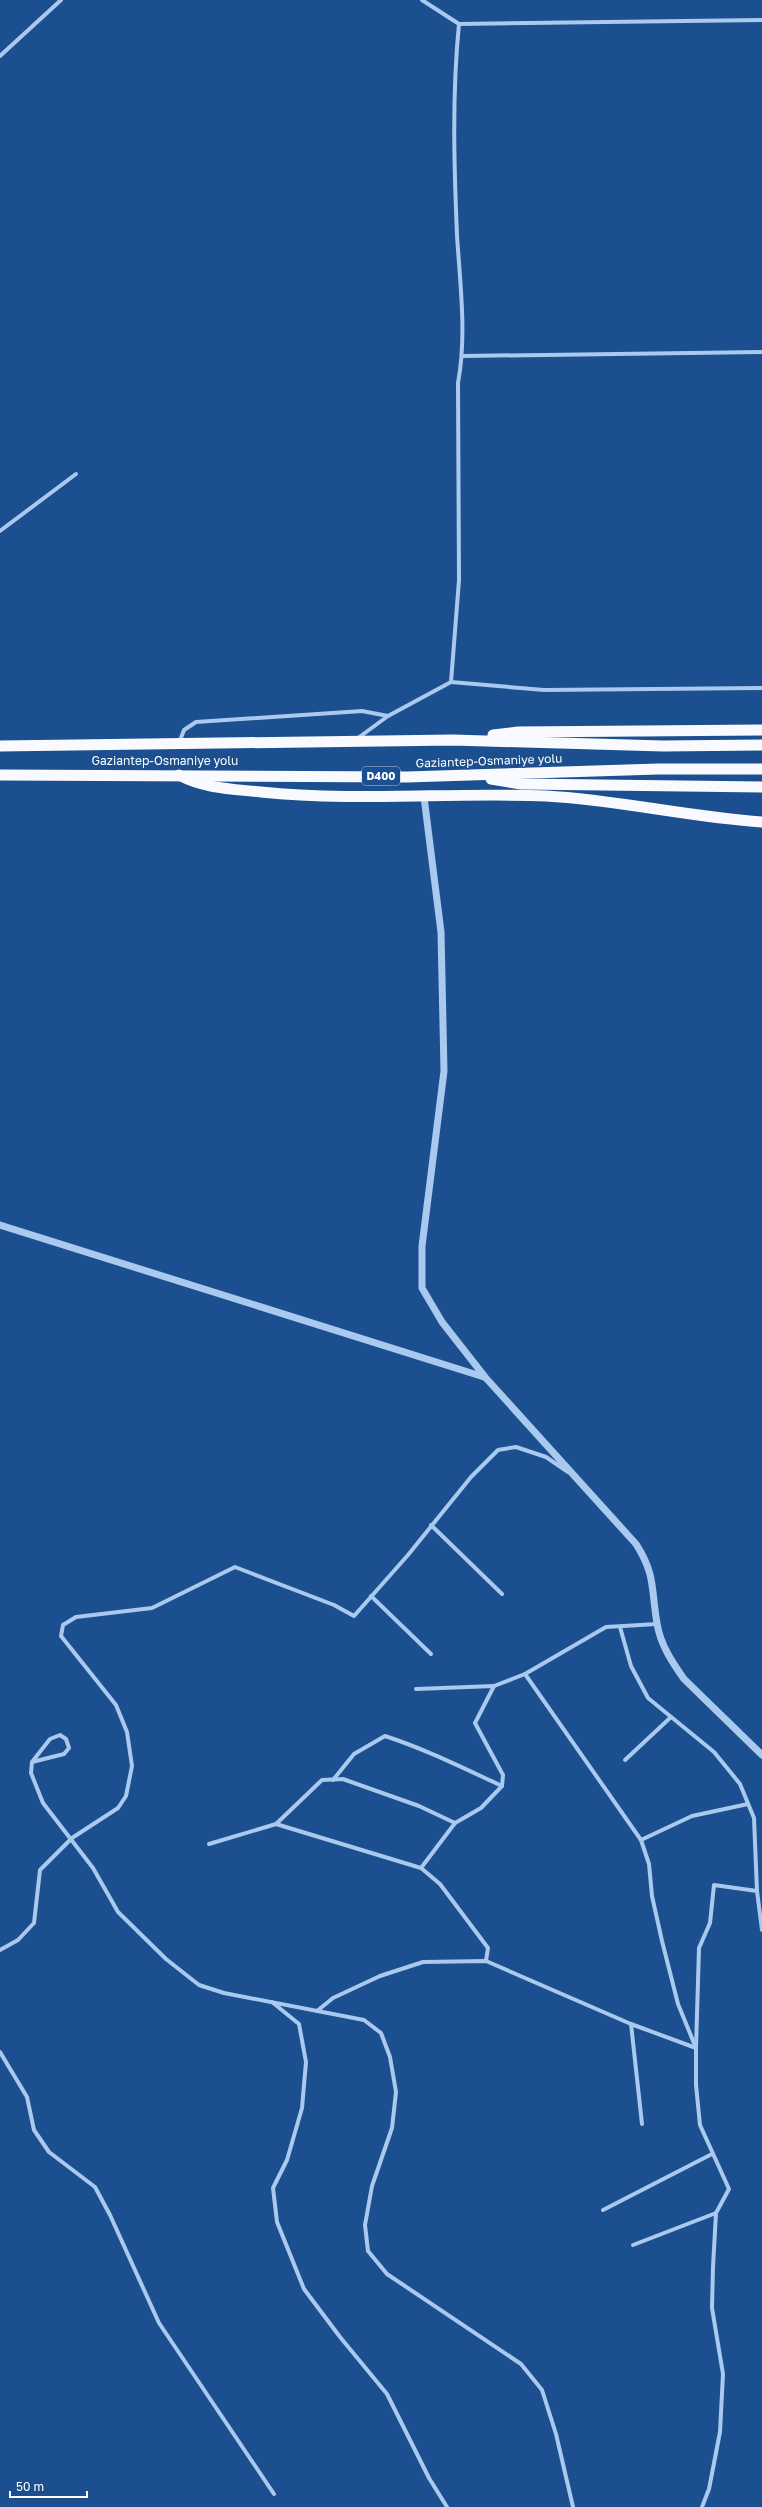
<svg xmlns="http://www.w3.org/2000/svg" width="762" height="2507" font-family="'Golos Text',sans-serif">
<rect width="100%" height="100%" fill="#1b4f8f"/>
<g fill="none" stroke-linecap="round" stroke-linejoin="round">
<g stroke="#a9c9ee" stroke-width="4">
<path d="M422 0 459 24C452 94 454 165 457 235 460 284 467 335 458 383L459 580 451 682 544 690 762 688"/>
<path d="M459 24 762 20"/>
<path d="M0 56 61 0"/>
<path d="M463 356 762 352"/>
<path d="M0 531 76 474"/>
<path d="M358 738 388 716 451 682"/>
<path d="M179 743 184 730 196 722 362 711 388 716"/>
<path d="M431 1525 502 1594"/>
<path d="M371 1596 431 1654"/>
<path d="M620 1627 631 1666 648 1698 714 1752 740 1784 754 1818 757 1891 762 1930"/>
<path d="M525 1674 641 1840 649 1864 652 1896 662 1941 678 2004 696 2048V2085L700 2125 729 2189 716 2213 713 2267 712 2308 723 2374 720 2432 709 2489 702 2507"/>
<path d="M416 1689 494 1686"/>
<path d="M625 1760 670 1718"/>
<path d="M32 1762 64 1754 69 1748 66 1739 60 1735 50 1739 32 1762 31 1773 43 1803 93 1868 118 1912 166 1959 199 1985 224 1993 364 2020 381 2033 390 2057 396 2092 392 2128 372 2186 365 2225 368 2251 387 2274 521 2364 542 2390 556 2434 573 2507"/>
<path d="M333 1780 354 1754 385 1736C425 1749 463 1768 502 1786"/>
<path d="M276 1824 421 1868 440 1884 488 1948 486 1961"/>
<path d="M641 1840 692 1816 748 1804"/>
<path d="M209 1844 276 1824 322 1780 343 1779 419 1806 455 1823"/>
<path d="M421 1868 455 1823 481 1808 502 1786 503 1775 475 1723 494 1686 525 1674 606 1627 657 1624"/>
<path d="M0 1950 18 1940 34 1923 40 1870 72 1838 118 1808 126 1796 132 1766 127 1732 116 1705 61 1636 63 1625 76 1617 152 1608 235 1567 334 1605 354 1616 408 1555 471 1477 498 1450 516 1447 546 1457 568 1472"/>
<path d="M272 2002 299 2024 306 2062 302 2108 287 2160 273 2188 277 2222 304 2289 340 2337 387 2394 429 2478 447 2507"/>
<path d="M317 2011 333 1998 380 1976 423 1962 486 1961 631 2024 696 2048 699 1948 710 1923 714 1885 757 1891"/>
<path d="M631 2024 642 2124"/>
<path d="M0 2052 27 2097 34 2130 49 2152 95 2187 110 2215 159 2323 274 2494"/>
<path d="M603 2210 712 2154"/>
<path d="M633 2245 716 2213"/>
</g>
<g stroke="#a9c9ee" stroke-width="7">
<path d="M424 797 441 932 444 1071 422 1246V1288L442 1322 485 1377 636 1544C656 1575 651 1590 657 1623 660 1644 672 1662 684 1679L762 1755"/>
<path d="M0 1225 484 1377"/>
</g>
<g stroke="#f8faff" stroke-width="11">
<path d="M493 735 518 732 762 730"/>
<path d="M0 746 453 740 663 746 762 745"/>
<path d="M0 775 407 777 658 769H762"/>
<path d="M179 775C205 789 233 789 261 792 356 802 451 792 546 796 619 800 689 817 762 822"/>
<path d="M491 779 521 784 762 787"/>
</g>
</g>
<g text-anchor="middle" stroke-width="3" stroke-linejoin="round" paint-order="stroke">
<rect fill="#1b4f8f" stroke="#bbcadd" stroke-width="1" x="362" y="767" width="38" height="18" rx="3"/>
<g font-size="11" font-weight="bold" fill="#fff">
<text x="381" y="780">D400</text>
</g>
<g font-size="12" fill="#fff" stroke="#1b4f8f">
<text x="165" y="765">Gaziantep-Osmaniye yolu</text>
<text transform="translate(489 761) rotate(-2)" y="4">Gaziantep-Osmaniye yolu</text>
</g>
</g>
<path d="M10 2491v6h77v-6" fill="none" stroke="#ffffff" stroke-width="2"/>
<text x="16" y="2491" font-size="12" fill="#ffffff" stroke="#1b4f8f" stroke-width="3" paint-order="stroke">50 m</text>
</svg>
